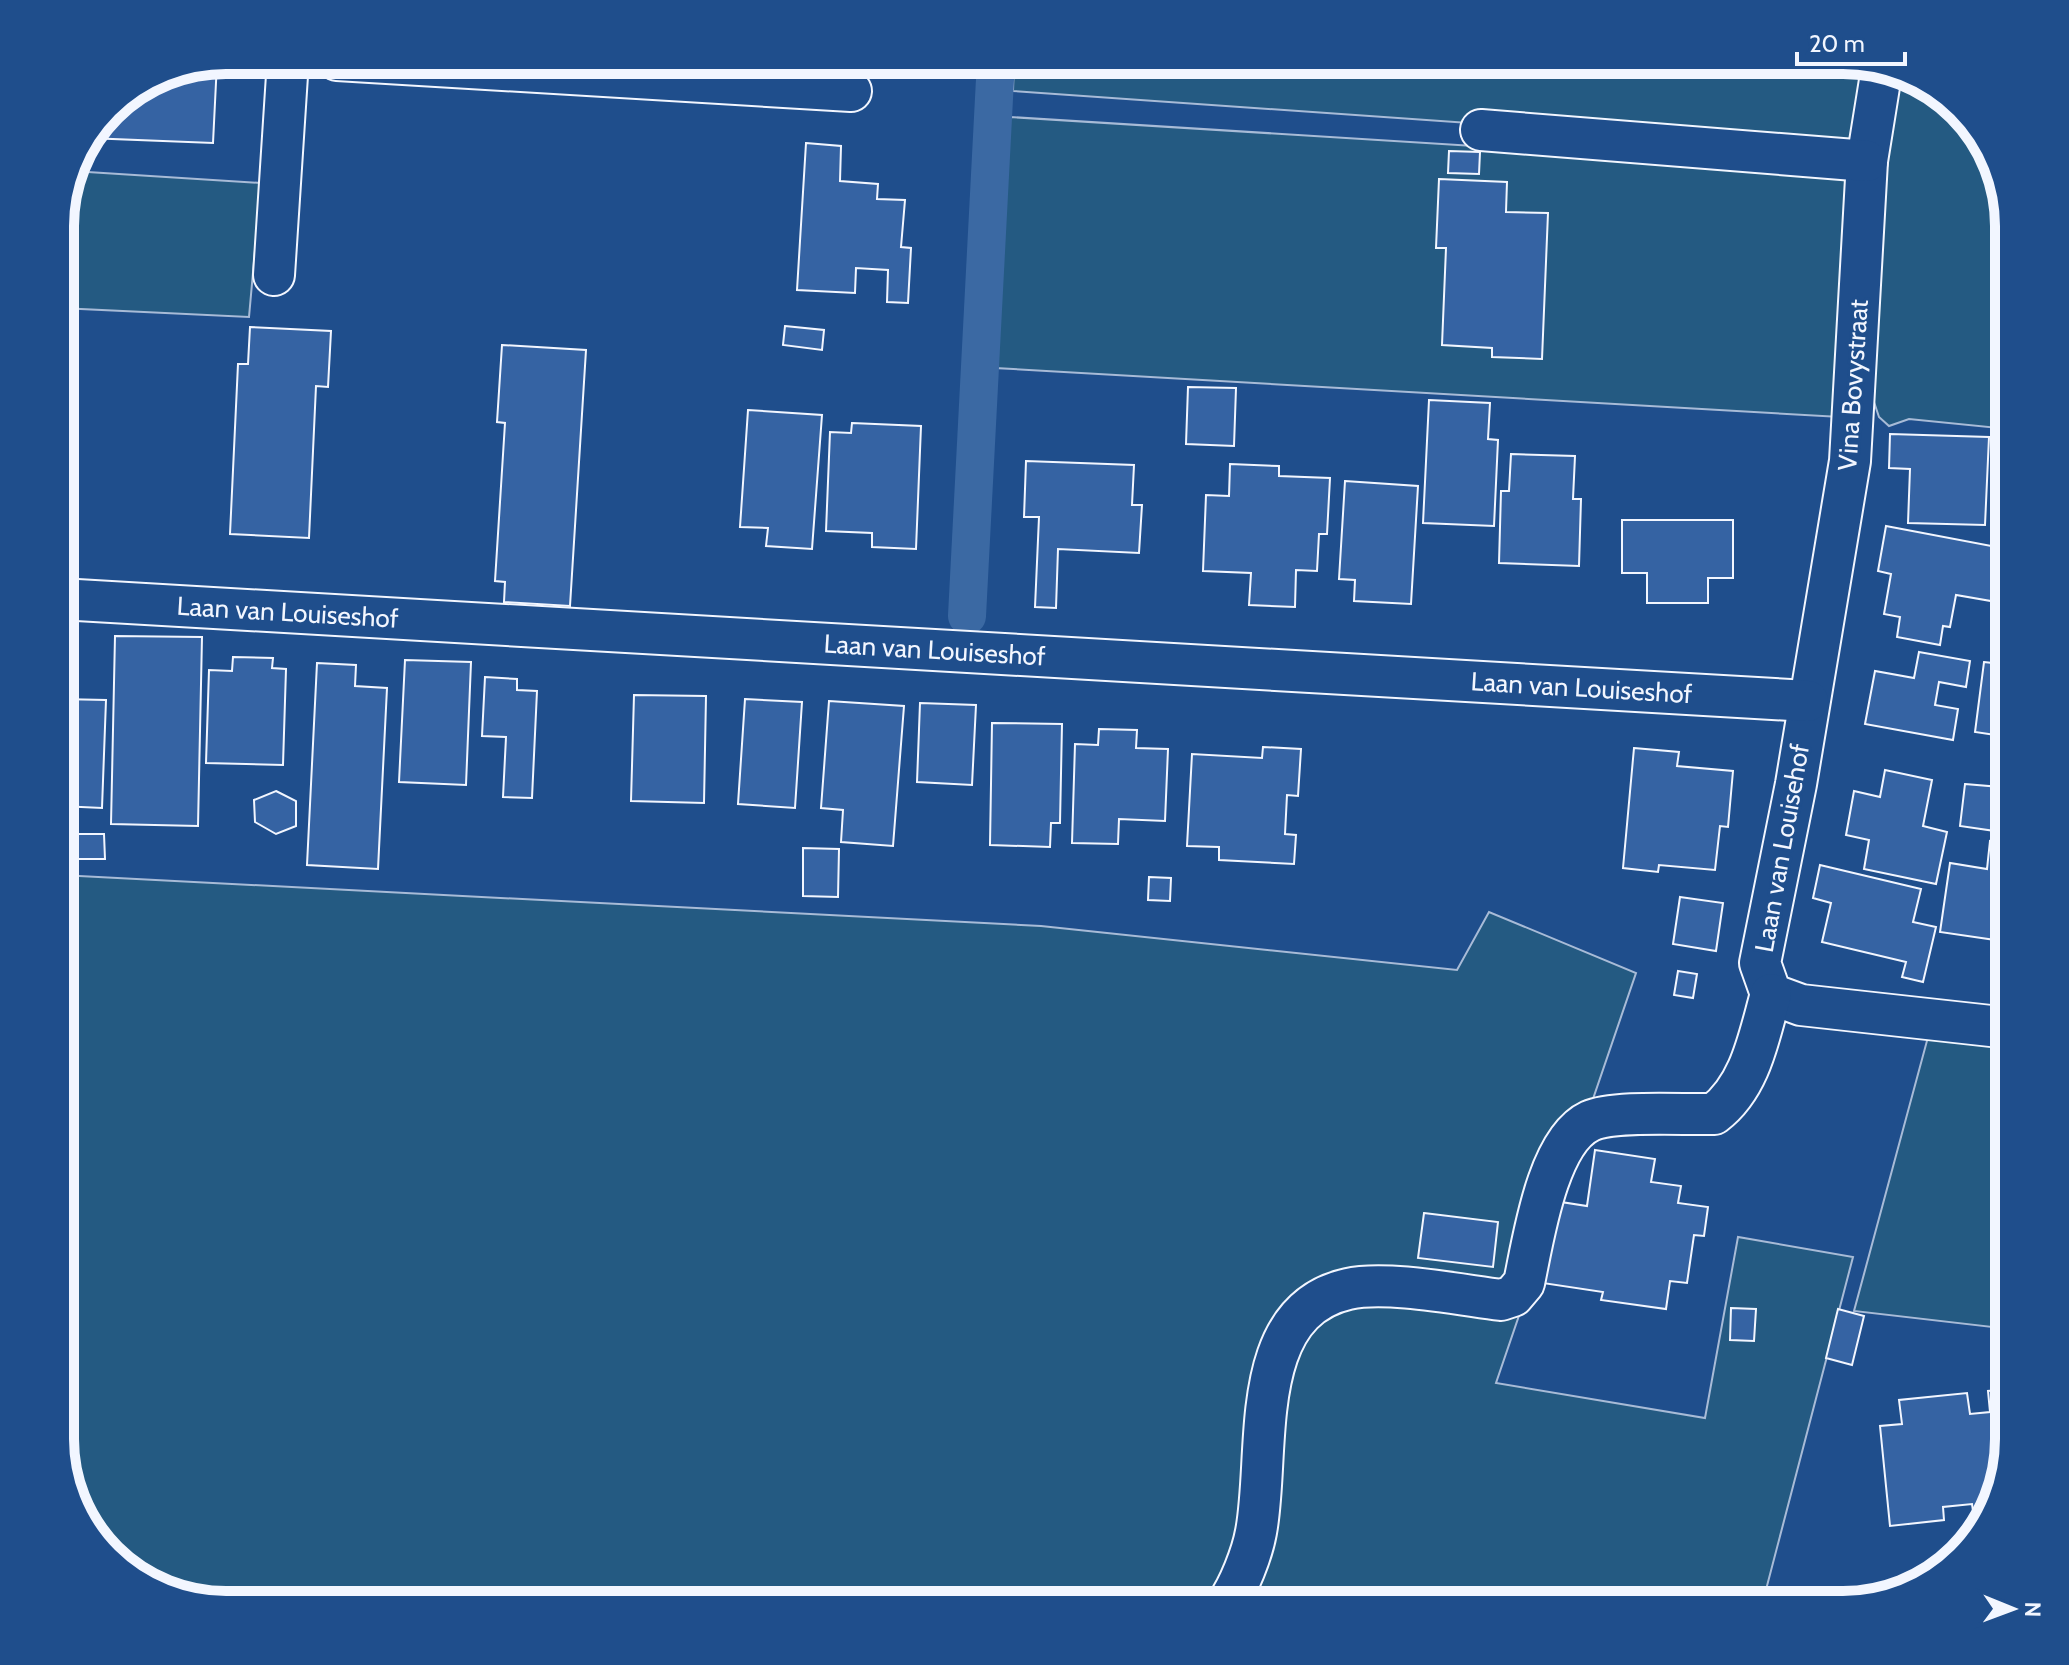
<svg xmlns="http://www.w3.org/2000/svg" width="2069" height="1665" font-family="Cabin,sans-serif">
<rect width="100%" height="100%" fill="#1f4e8c"/>
<g fill="#245a82" stroke="#a8bbd7" stroke-width="2">
<path d="M1014 60H1844L1872 66 1863 131 1838 149 1013 91Z"/>
<path d="M1897 71 1906 72 1952 101 1992 153 2009 226 2008 429 1909 419 1889 426 1879 417 1873 399 1878 219Z"/>
<path d="M1010 117 1842 169 1855 186 1840 417 995 368Z"/>
<path d="M72 171 261 183 249 317 60 308V214Z"/>
<path d="M60 875 1041 926 1457 970 1489 912 1636 973 1496 1383 1705 1418 1738 1237 1853 1257 1762 1605H225L163 1593 117 1564 77 1513 60 1450Z"/>
<path d="M1928 1037 2009 1046V1329L1854 1311Z"/>
</g>
<g fill="none" stroke-linecap="round" stroke-linejoin="round">
<path stroke="#3b69a3" stroke-width="38" d="M967 616 996 60"/>
</g>
<g fill="#3563a3" stroke="#f2f6ff" stroke-width="2">
<path d="M217 62 213 143 88 138 116 101 163 72Z"/>
<path d="M806 143 841 146 840 181 878 184 877 199 905 200 901 247 911 248 908 303 887 302 888 270 856 268 855 293 797 290Z"/>
<path d="M1449 151 1480 152 1479 174 1448 173Z"/>
<path d="M1439 179 1507 182 1506 212 1548 213 1542 359 1492 357V348L1442 345 1446 248H1436Z"/>
<path d="M785 326 824 330 822 350 783 345Z"/>
<path d="M250 327 331 331 328 387 316 386 309 538 230 534 238 364H248Z"/>
<path d="M502 345 586 350 570 606 504 602 505 582 495 581 505 423 497 422Z"/>
<path d="M1188 387 1236 388 1234 446 1186 444Z"/>
<path d="M1429 400 1490 403 1488 439 1498 440 1494 526 1423 523Z"/>
<path d="M748 410 822 415 812 549 766 546 768 528 740 527Z"/>
<path d="M852 423 921 426 916 549 872 547V533L826 531 830 432 851 433Z"/>
<path d="M1890 434 1989 437 1985 525 1908 523 1910 469 1889 468Z"/>
<path d="M1511 454 1575 456 1573 499H1581L1579 566 1499 563 1501 491H1509Z"/>
<path d="M1026 461 1134 465 1132 505H1142L1139 553 1058 549 1056 608 1035 607 1039 517H1024Z"/>
<path d="M1230 464 1279 466V476L1330 478 1327 534H1319L1317 571 1296 570 1295 607 1249 605 1251 573 1203 571 1206 495 1229 496Z"/>
<path d="M1345 481 1418 486 1411 604 1354 601 1355 580 1339 579Z"/>
<path d="M1622 520H1733V578H1708V603H1647V573H1622Z"/>
<path d="M1886 526 2002 548 1991 601 1956 595 1950 627 1943 626 1940 645 1897 637 1900 617 1884 614 1891 574 1878 571Z"/>
<path d="M2009 557V661L2003 660 2008 630 1997 628Z"/>
<path d="M115 636 202 637 198 826 111 824Z"/>
<path d="M1919 652 1970 661 1966 687 1939 682 1935 705 1958 709 1953 740 1865 724 1875 671 1914 678Z"/>
<path d="M233 657 273 658 272 668 286 669 283 765 206 763 209 670 232 671Z"/>
<path d="M405 660 471 662 466 785 399 782Z"/>
<path d="M1984 662 2009 665V737L1975 732Z"/>
<path d="M317 663 356 665 355 686 387 688 378 869 307 865Z"/>
<path d="M485 677 517 679V690L537 691 532 798 503 797 506 737 482 736Z"/>
<path d="M634 695 706 696 704 803 631 801Z"/>
<path d="M60 699 106 700 102 808 60 806Z"/>
<path d="M745 699 802 702 795 808 738 804Z"/>
<path d="M829 701 904 706 893 846 841 842 843 810 821 808Z"/>
<path d="M920 703 976 705 972 785 917 782Z"/>
<path d="M992 723 1062 724 1060 823H1051L1050 847 990 845Z"/>
<path d="M1099 729 1137 730 1136 748 1168 749 1165 821 1119 819 1118 844 1072 843 1075 744 1098 745Z"/>
<path d="M1263 747 1301 749 1298 796 1287 795 1285 834 1296 835 1294 864 1219 860V847L1187 846 1192 754 1262 758Z"/>
<path d="M1634 748 1679 752 1677 766 1733 771 1728 827 1720 826 1715 870 1659 865 1658 872 1623 868Z"/>
<path d="M1885 770 1932 780 1923 826 1947 832 1936 884 1864 869 1869 840 1846 835 1854 791 1880 797Z"/>
<path d="M1965 784 2000 787 1995 831 1960 826Z"/>
<path d="M276 791 296 801V826L276 834 255 822 254 800Z"/>
<path d="M73 834H104L105 859H74Z"/>
<path d="M1990 841 2009 844V942L1940 932 1950 863 1987 869Z"/>
<path d="M803 848 839 849 838 897 803 896Z"/>
<path d="M1820 865 1921 889 1913 922 1936 927 1923 982 1902 977 1906 962 1822 942 1831 903 1813 898Z"/>
<path d="M1149 877 1171 878 1170 901 1148 900Z"/>
<path d="M1680 897 1723 903 1716 951 1673 944Z"/>
<path d="M1678 971 1697 974 1693 998 1674 995Z"/>
<path d="M1595 1150 1655 1159 1651 1182 1681 1186 1678 1203 1708 1207 1704 1236 1694 1235 1687 1283 1670 1281 1666 1309 1601 1300 1603 1292 1536 1282 1548 1200 1587 1206Z"/>
<path d="M1424 1213 1498 1222 1493 1267 1418 1258Z"/>
<path d="M1731 1308 1756 1309 1754 1341 1730 1340Z"/>
<path d="M1838 1309 1864 1316 1852 1365 1826 1358Z"/>
<path d="M2009 1389V1440L1997 1502 1988 1517 1974 1518 1972 1504 1943 1507 1944 1520 1890 1526 1880 1426 1902 1424 1899 1400 1967 1393 1970 1414 1990 1412 1988 1391Z"/>
<path d="M1787 1587 1834 1591 1833 1605H1786Z"/>
<path d="M1835 1597 1867 1599 1835 1605Z"/>
</g>
<g fill="none" stroke-linecap="round" stroke-linejoin="round">
<g stroke="#f2f6ff" stroke-width="44">
<g id="minor">
<path d="M337 60 851 91"/>
<path d="M1882 68 1867 161 1850 461 1796 784 1760 963 1771 994 1801 1005 2009 1028"/>
<path d="M1481 130 1867 161"/>
<path d="M274 275 288 60"/>
<path id="s1" d="M60 599 1808 701"/>
<path d="M1226 1605C1239 1587 1252 1554 1256 1532 1271 1454 1245 1312 1348 1289 1386 1280 1461 1295 1501 1300L1513 1296 1524 1283C1533 1241 1547 1141 1590 1121 1614 1110 1684 1115 1714 1114 1751 1086 1759 1036 1771 994"/>
</g>
</g>
<use href="#minor" stroke="#1f4e8c" stroke-width="40"/>
</g>
<g text-anchor="middle" stroke-width="6" stroke-linejoin="round" paint-order="stroke">
<g font-size="26" fill="#f2f6ff" stroke="#1f4e8c">
<text transform="translate(1853 385) rotate(-86)" y="9">Vina Bovystraat</text>
<text dy="9" stroke="none"><textPath href="#s1" startOffset="228">Laan van Louiseshof</textPath></text>
<text dy="9" stroke="none"><textPath href="#s1" startOffset="876">Laan van Louiseshof</textPath></text>
<text dy="9" stroke="none"><textPath href="#s1" startOffset="1524">Laan van Louiseshof</textPath></text>
<text transform="translate(1782 848) rotate(-80)" y="9">Laan van Louisehof</text>
</g>
</g>
<path d="M0 0H2069V1665H0ZM226 74H1843A152 152 0 0 1 1995 226V1439A152 152 0 0 1 1843 1591H226A152 152 0 0 1 74 1439V226A152 152 0 0 1 226 74Z" fill="#1f4e8c" fill-rule="evenodd"/>
<path fill="none" stroke="#f2f6ff" stroke-width="10" d="M226 74H1843A152 152 0 0 1 1995 226V1439A152 152 0 0 1 1843 1591H226A152 152 0 0 1 74 1439V226A152 152 0 0 1 226 74Z"/>
<g transform="translate(2013 1609) rotate(91)" stroke="#1f4e8c" stroke-width="6" paint-order="stroke">
<path d="M0-6L14 30L0 20L-14 30Z" fill="#f2f6ff"/>
<text y="-12" font-size="22" font-weight="bold" text-anchor="middle" fill="#f2f6ff">N</text>
</g>
<path d="M1797 52v12h108v-12" fill="none" stroke="#f2f6ff" stroke-width="4"/>
<text x="1809" y="52" font-size="24" fill="#f2f6ff" stroke="#1f4e8c" stroke-width="6" paint-order="stroke">20 m</text>
</svg>
